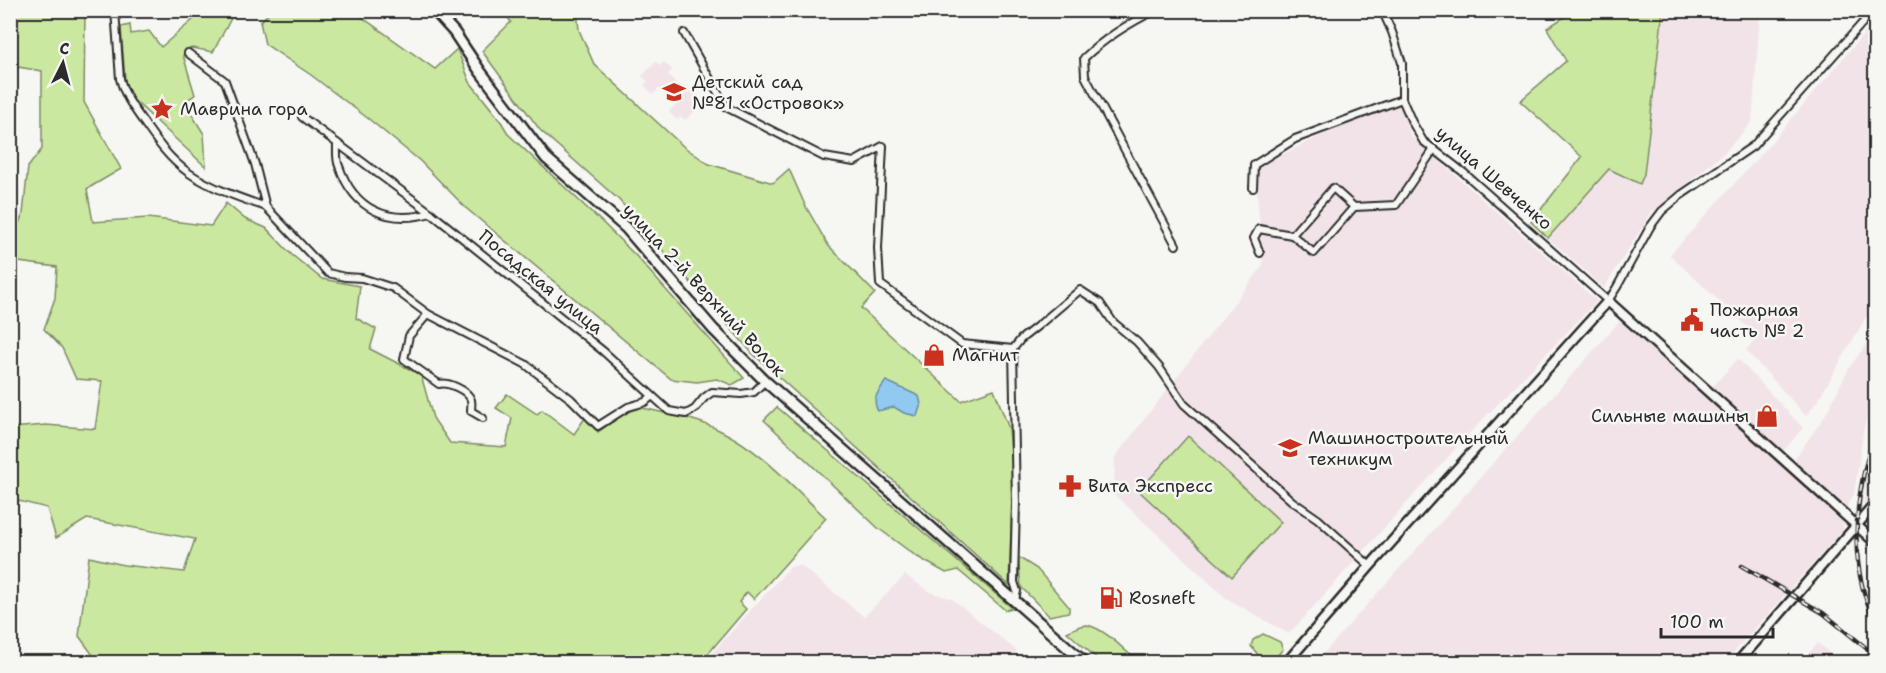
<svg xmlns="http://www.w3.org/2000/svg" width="1886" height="673" font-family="'Shantell Sans',sans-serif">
<rect width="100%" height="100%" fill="#f6f6f2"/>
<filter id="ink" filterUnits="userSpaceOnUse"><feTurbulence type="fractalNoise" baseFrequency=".0167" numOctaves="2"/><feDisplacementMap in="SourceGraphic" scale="12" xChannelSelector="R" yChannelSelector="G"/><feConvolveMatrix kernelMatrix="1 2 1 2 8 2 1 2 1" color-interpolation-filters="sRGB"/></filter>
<g filter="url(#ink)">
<g fill="#f2e3e9">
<path d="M1663 11H1763L1760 14 1752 122 1724 153 1651 213 1604 288 1548 238 1610 169 1640 184 1644 174 1652 116Z"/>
<path d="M1875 21V306L1865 319 1818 400 1806 416 1746 350 1758 337 1670 255 1763 152Z"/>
<path d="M656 62 660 66 664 62 672 70 668 75 687 94 692 90 700 98 695 103 699 107 685 120 681 117 677 120 669 112 675 105 659 89 653 94 644 85 648 81 642 76Z"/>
<path d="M1390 102 1404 108 1410 135 1597 301 1465 438 1289 634 1226 598 1114 494 1115 457 1263 266 1255 168Z"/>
<path d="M1620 321 1843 521V530L1725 662H1316Z"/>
<path d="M1869 340 1875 346V378L1863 433 1854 494 1846 508 1793 461 1825 416 1848 370Z"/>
<path d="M1738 359 1803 428 1782 452 1712 387Z"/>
<path d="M1875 443V494L1863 510 1867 472Z"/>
<path d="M800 565 864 617 905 575 930 592 952 599 1017 651 1007 662H704L790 567Z"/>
<path d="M1818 643 1840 662H1801Z"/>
</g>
<g fill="#cbe8a0" stroke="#7b8a66" stroke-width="1.5">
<path d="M272 10 353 11 435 69 457 49 470 82 500 120 509 135 602 222 637 257 744 378 732 385 717 379 697 382 671 379 467 209 420 161 370 120 311 75 265 44 260 22Z"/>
<path d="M12 11H85L84 102 121 169 87 189 93 222 148 218 211 226 226 203 245 219 266 228 292 255 322 279 360 286 356 318 376 329 370 349 421 375 433 418 450 443 506 447 512 418 496 408 507 394 537 414 542 410 574 434 585 418 598 432 634 406C662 413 693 417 719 430 761 450 792 486 826 518L754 599 747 592 739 602 746 609 701 662H689L687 661 685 662H98L79 636 89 557 124 565 184 572 195 539 87 519 56 538 47 508 11 499V428L46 425 95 429 102 381 76 379 62 348 44 329 55 298 57 267 11 261V241L23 214 28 167 42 149V71L18 67 11 54Z"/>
<path d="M200 11H235L213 52 192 48 183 55 195 95 184 102 204 134 206 167 126 93 121 27 130 25 131 34 149 31 161 47 200 14Z"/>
<path d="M503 11H577L579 30 594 64 684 147 709 164 773 183 789 169 805 205 828 245 875 293 861 308 961 401 994 389 1009 429 1013 475 1009 585 753 354 619 200 540 130 482 51 511 22Z"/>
<path d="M1574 11H1663L1644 174 1640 184 1609 169 1548 238 1531 222 1582 157 1520 101 1566 61 1547 28Z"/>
<path d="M777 407 1012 608 1005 610 958 570 946 573 916 556 878 528 764 420Z"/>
<path d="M1188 436 1281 522 1232 577 1139 491Z"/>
<path d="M1018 557 1037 569 1069 607V612L1049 616 1021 587Z"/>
<path d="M1087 625C1106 629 1124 650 1138 662H1101L1067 632 1080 626Z"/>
<path d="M1263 634 1280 642 1283 649 1272 662H1264L1251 646 1253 640Z"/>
</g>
<path fill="#92c9f0" stroke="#698aa1" stroke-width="1.5" d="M886 381 919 396 921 404 917 416 904 413 894 407 878 411C871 399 878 392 886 381Z"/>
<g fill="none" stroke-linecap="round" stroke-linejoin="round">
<path stroke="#92c9f0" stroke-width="14" d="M10 662H11"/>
<g stroke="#2b2b2b" stroke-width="10">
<g id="street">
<path d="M115 10 120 79C124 95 133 107 142 120 155 139 169 159 189 173 211 188 240 198 266 207"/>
<path d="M1156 10C1131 22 1104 39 1084 58L1085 76 1176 245"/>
<path d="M1382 10 1392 32 1402 63V99"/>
<path d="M684 33 726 107 824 157 854 162 883 146 878 248 880 284 962 344 1013 349"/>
<path d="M188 53 225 81 255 164 266 207 328 273 345 277 362 278 393 288 428 314 525 364 571 399 598 426 628 407 645 402 651 397"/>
<path d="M302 117 431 213 603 351 669 411 686 414 695 409 704 398 712 392 741 394 754 392 765 381"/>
<path d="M337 143C337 150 336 160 339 166 354 210 388 225 431 213"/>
<path d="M1253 188 1254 165 1295 139 1402 99 1412 122 1423 141 1463 172 1608 301 1617 287 1650 227 1662 211 1681 195 1753 146 1874 10"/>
<path d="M1292 235 1314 253 1354 207"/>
<path d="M1260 253 1254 238 1259 229 1292 235 1333 188 1354 207 1396 205 1434 149"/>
<path d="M428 314 409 336 404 359 439 384C448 382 468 390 471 400 472 404 471 407 471 411L483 418"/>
<path d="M1013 349 1021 339 1040 324 1080 290 1100 303 1113 322 1137 342 1159 367 1184 404 1292 501 1318 519 1370 566"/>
<path d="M1013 349 1016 503 1014 582 1017 591 1015 600"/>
</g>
</g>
<g stroke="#2b2b2b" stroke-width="13">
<g id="secondary">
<path d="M1287 662 1370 566 1608 301 1876 543"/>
<path d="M1738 662 1876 503"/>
</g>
</g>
<g stroke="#2b2b2b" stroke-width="14">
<path id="primary" d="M434 10 454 32 480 71 546 158 626 228 713 329 765 381 1084 662"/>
</g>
<use href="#street" stroke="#f6f6f2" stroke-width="6"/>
<use href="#secondary" stroke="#f6f6f2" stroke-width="8"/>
<use href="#primary" stroke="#f6f6f2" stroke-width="9"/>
<g stroke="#2b2b2b" stroke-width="4.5">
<g id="rail">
<path d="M1876 430C1859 481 1849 536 1863 589 1866 601 1871 612 1876 624"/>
<path d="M1742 566 1823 613 1876 656"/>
</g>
</g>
<use href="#rail" stroke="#f6f6f2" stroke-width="2" stroke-dasharray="7" stroke-linecap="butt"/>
</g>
</g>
<defs>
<g id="school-bare" transform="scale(1.8)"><path d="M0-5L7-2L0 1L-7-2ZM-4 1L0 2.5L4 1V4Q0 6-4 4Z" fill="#c8321e" stroke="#f6f6f2" stroke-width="2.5" paint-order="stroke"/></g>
<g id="sight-bare" transform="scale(1.8)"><path d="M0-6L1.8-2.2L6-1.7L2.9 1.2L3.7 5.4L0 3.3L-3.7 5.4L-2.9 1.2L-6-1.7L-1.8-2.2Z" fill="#c8321e" stroke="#f6f6f2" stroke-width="2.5" paint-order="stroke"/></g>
<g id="civic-bare" transform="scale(1.8)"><path d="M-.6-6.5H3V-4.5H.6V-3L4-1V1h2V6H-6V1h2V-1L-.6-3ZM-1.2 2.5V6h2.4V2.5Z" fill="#c8321e" stroke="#f6f6f2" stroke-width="2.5" paint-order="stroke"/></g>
<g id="shop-bare" transform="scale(1.8)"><path d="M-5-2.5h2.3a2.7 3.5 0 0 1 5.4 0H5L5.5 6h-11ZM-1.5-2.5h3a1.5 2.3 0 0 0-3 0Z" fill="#c8321e" stroke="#f6f6f2" stroke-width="2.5" paint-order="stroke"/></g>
<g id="university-bare" transform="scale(1.8)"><path d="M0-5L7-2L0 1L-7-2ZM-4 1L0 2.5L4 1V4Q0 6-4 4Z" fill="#c8321e" stroke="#f6f6f2" stroke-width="2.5" paint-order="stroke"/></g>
<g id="pharmacy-bare" transform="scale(1.8)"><path d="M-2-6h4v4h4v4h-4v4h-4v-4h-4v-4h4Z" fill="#c8321e" stroke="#f6f6f2" stroke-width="2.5" paint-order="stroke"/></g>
<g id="fuel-bare" transform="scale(1.8)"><path d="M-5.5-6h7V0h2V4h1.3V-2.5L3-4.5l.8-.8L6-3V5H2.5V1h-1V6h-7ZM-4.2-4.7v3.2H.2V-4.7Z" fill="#c8321e" stroke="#f6f6f2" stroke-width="2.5" paint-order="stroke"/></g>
</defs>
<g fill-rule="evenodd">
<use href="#school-bare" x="674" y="92"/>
<use href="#sight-bare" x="162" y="109"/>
<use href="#civic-bare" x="1692" y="320"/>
<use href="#shop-bare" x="934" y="355"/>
<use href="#shop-bare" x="1767" y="416"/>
<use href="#university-bare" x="1290" y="448"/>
<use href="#pharmacy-bare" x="1070" y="486"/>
<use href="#fuel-bare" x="1111" y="598"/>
</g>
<g text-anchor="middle" stroke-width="5" stroke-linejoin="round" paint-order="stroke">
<g font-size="18" fill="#2b2b2b" stroke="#f6f6f2" text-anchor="start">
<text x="692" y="88">Детский сад<tspan x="692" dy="21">№81 «Островок»</tspan></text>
<text x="180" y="115">Маврина гора</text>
<text x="1710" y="316">Пожарная<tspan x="1710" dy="21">часть № 2</tspan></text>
<text x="952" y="361">Магнит</text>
<text x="1749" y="422" text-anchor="end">Сильные машины</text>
<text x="1308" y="444">Машиностроительный<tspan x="1308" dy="21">техникум</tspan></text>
<text x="1088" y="492">Вита Экспресс</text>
<text x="1129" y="604">Rosneft</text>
</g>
<g font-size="18" fill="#2b2b2b" stroke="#f6f6f2">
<text transform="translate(1494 178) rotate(41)" y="6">улица Шевченко</text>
<text transform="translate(541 282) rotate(39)" y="6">Посадская улица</text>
<text transform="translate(704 290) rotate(47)" y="6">улица 2-й Верхний Волок</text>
</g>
</g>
<rect width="1886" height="673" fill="none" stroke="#f6f6f2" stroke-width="36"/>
<rect x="18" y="18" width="1850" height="637" fill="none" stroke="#2b2b2b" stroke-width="2" filter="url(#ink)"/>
<g transform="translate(63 63) rotate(6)" stroke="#f6f6f2" stroke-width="4.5" paint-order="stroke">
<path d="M0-4.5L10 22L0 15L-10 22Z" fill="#2b2b2b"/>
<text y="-9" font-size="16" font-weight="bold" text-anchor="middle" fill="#2b2b2b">С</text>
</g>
<path d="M1661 628v9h112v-9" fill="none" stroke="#2b2b2b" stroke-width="3"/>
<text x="1670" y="628" font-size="18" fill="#2b2b2b" stroke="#f6f6f2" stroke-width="4.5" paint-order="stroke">100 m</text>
</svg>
